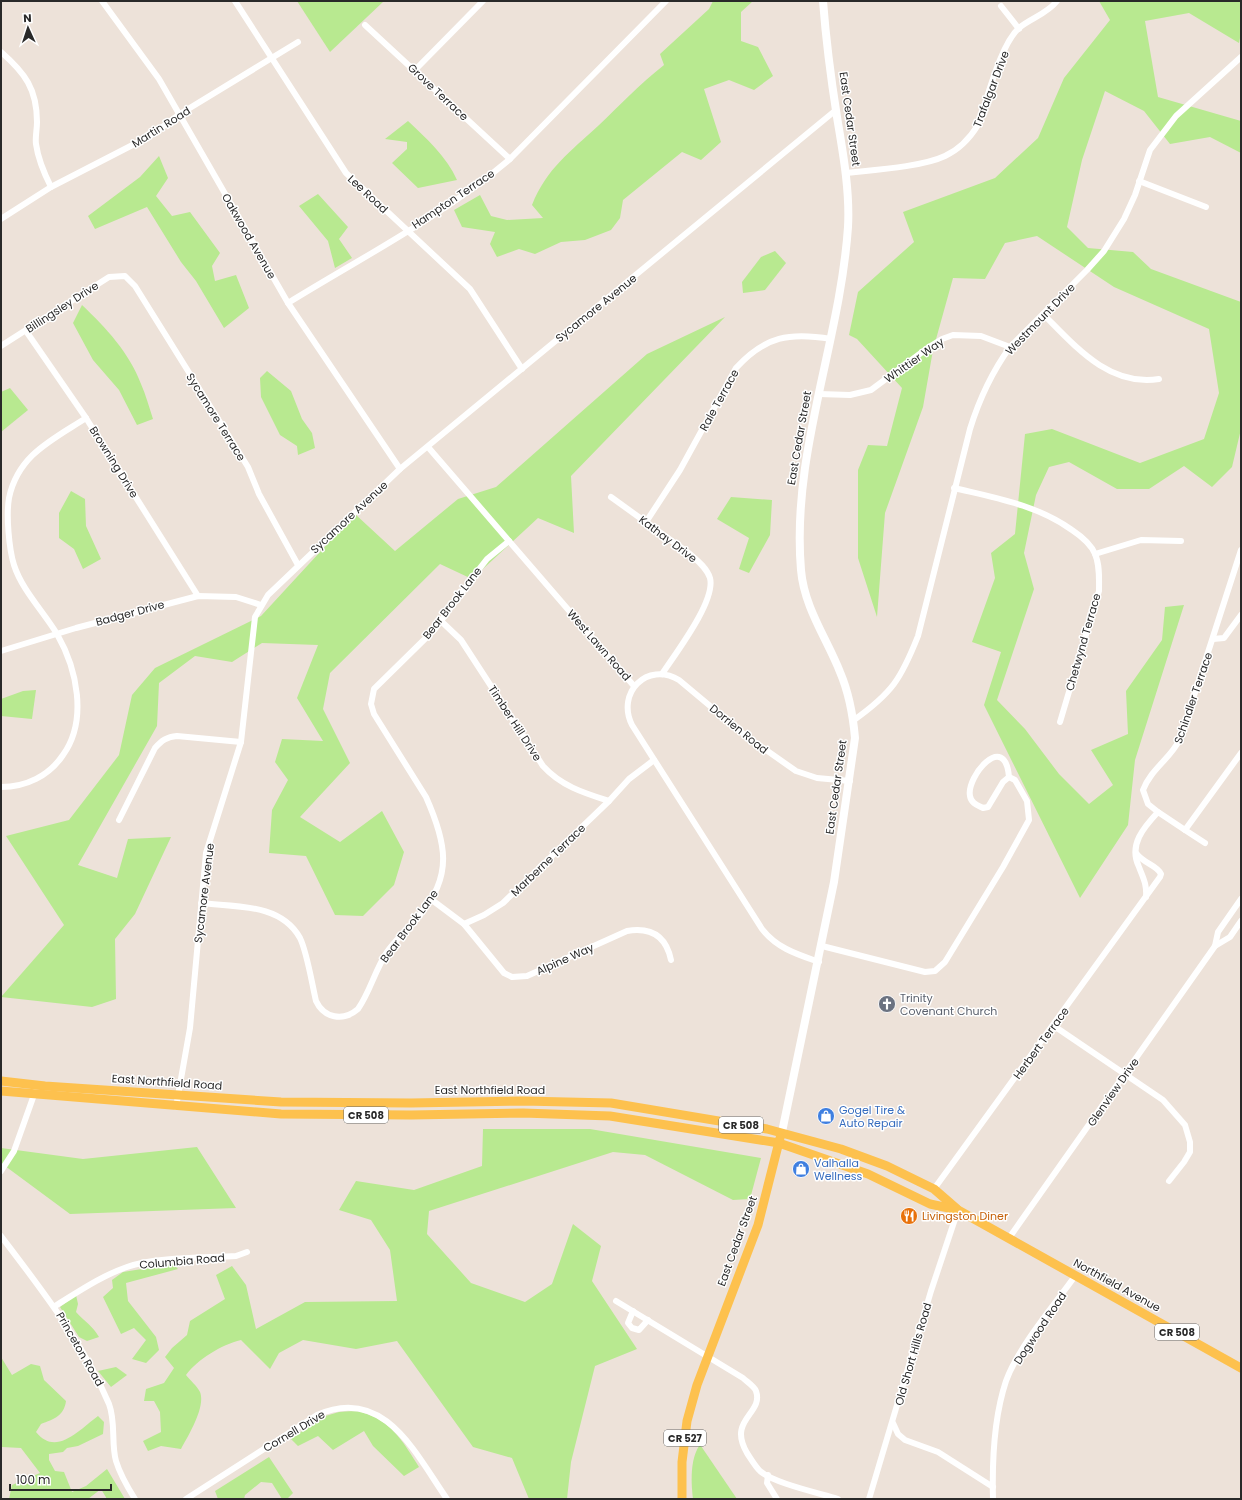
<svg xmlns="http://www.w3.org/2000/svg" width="1242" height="1500" font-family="Poppins,sans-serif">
<rect width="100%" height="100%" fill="#ede2d9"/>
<g fill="#b8e990">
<path d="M297 1H384L330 52Z"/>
<path d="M713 1H753L741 12V41L758 47 773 76 754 90 729 80 704 89 721 142 701 160 682 152 623 200 620 218 611 230 585 240 561 242 535 254 519 249 497 257 490 244 495 232 462 227 454 210 480 195 491 216 507 220 543 218 532 205C547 168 570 152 598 126 620 105 640 84 664 65L660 54 709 9Z"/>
<path d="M1099 1H1241V33L1239 43 1189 13 1145 21 1158 97 1241 121V153L1210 137 1170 144 1144 111 1105 91 1082 160 1067 227 1088 248 1133 252 1151 269 1241 302V429L1232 467 1212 487 1184 466 1149 489H1117L1069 462 1049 467 1036 495 1024 553 1034 589 997 700 1025 729 1059 774 1089 804 1113 785 1091 750 1128 734 1126 691 1162 640 1165 607 1184 605 1135 760 1128 825 1080 898 984 705 1001 652 972 642 995 578 991 553 1015 534 1025 434 1052 429 1140 463 1204 439 1219 393 1209 329 1114 287 1037 236 1005 243 985 279 953 278 933 350 923 407 885 513 877 617 858 558V470L868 445 887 446 902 388 857 339 849 335 858 292 914 242 903 212 995 178 1038 138 1064 78 1110 20Z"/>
<path d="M408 121C426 138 447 157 457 180L418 188 392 163 407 149V142L385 139Z"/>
<path d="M159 156 168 178 156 196 172 216 190 212 220 253 212 266 215 281 236 275 249 308 224 328 196 281 181 262 147 207 95 229 88 216 140 177Z"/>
<path d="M318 194 348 227 339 239 352 258 335 268 328 241 299 206Z"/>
<path d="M775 251 786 263 765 290 743 293 742 282 761 257Z"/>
<path d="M82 305C106 328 129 352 141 384 146 395 149 407 153 419L137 425 119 390 93 360 73 323Z"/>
<path d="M725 317 571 476 574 533 538 518 472 579 440 564 330 673 323 709 350 763 300 817 340 842 382 811 404 852 394 885 363 916 335 915 306 856 269 853 272 810 288 780 275 762 282 739 323 741 297 698 318 645 262 643 232 662 195 656 159 683 157 726 78 865 117 878 128 839 171 837 135 914 115 939 116 999 92 1007 1 997 64 925 6 836 69 820 119 755 132 695 155 668 261 616 355 514 395 551 458 499 496 487 647 354Z"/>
<path d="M267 371 291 391 302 419 312 433 315 448 298 455 297 446 280 435 261 397 260 378Z"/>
<path d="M10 388 28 410 1 432V392Z"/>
<path d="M71 491 85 499 86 526 101 559 83 569 74 549 59 538V513Z"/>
<path d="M731 497 772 500 770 535 749 573 739 569 749 538 717 519Z"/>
<path d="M36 690 32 719 1 716V699L23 691Z"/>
<path d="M483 1129H590L761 1158 750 1199 733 1200 645 1155 613 1152 429 1211 427 1234 471 1283 525 1302 552 1284 573 1224 601 1246 592 1281 637 1349 595 1366 571 1462 567 1499H529L512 1458 473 1447 397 1341 356 1349 303 1340 279 1353 270 1369 241 1340C221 1345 198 1359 186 1375 190 1380 197 1386 200 1392 206 1407 188 1436 181 1449L161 1446 148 1451 143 1441 161 1432 160 1412 154 1401H144L146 1389 164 1383 174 1368 165 1357 172 1348 187 1335 190 1321 225 1299 216 1275 232 1266 246 1285 256 1329 305 1302 397 1301 390 1250 371 1220 339 1210 356 1181 414 1190 482 1166Z"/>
<path d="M197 1147 236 1208 70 1214 1 1163V1148L83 1159Z"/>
<path d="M173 1264 178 1269 126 1283 128 1301 156 1337 159 1350 146 1363 132 1359 146 1340 134 1328 121 1334 103 1297 113 1288 112 1280 123 1272Z"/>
<path d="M76 1295 78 1304 76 1312C84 1321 93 1326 99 1337L87 1341 79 1337 60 1307Z"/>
<path d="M1 1357 12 1375 31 1364 40 1366 44 1380 66 1401C64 1416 54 1419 41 1424L36 1432C56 1457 79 1430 98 1416L104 1422 103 1434 78 1446 67 1448 63 1452 49 1454V1460L55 1471 64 1472 72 1492 86 1486 107 1469 125 1499H107L101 1489 88 1499H9L12 1485 40 1473 21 1448 2 1447 1 1446Z"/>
<path d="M116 1367 127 1375 111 1387 98 1371Z"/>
<path d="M339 1412C347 1412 357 1410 364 1413 392 1421 405 1445 419 1467L404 1476 373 1446 364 1431 333 1450 318 1436 298 1446 291 1439 322 1417Z"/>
<path d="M699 1446H701L737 1499H693C691 1483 690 1460 699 1446Z"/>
<path d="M269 1457 293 1493 287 1499H282L272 1483 261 1482 245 1495 244 1499H218L215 1491Z"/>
</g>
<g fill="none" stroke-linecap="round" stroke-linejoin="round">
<g stroke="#fff" stroke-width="6">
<path d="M102 1 159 79 288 303 400 469"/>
<path d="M235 1 346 173 470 289 522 369"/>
<path d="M1001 6 1019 29"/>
<path d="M365 25 510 159"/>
<path d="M1 52C25 73 37 89 37 122 37 130 35 137 36 144 38 159 44 173 51 187"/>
<path d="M415 70 483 1"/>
<path d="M845 173C872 170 922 167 945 156 960 149 970 138 978 125 987 100 1000 45 1019 28 1031 18 1047 14 1057 1"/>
<path d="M1139 181 1206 207"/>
<path d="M1 219 51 187 150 136 180 114 298 42"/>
<path d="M288 303C361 258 444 215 510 159L666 1"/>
<path d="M1043 314C1075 346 1109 387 1159 379"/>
<path d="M26 331 86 418 198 596"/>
<path d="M1 346 109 277 125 276 135 286 248 467 259 494 298 565"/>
<path d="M819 394 850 395 871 390 929 347 942 339 953 335 981 336 1010 347"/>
<path d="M428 447 634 686"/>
<path d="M954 488C996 498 1037 505 1072 530 1081 536 1091 544 1095 554 1100 565 1099 579 1099 591L1060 722"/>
<path d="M611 497 690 554C697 560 707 568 710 578 716 601 675 654 662 674"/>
<path d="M646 522 680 470 736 368C765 336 790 332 831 339"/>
<path d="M1095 554 1141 540 1181 541"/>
<path d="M441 621 461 640 543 766C561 786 584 793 609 801"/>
<path d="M1213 639 1224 638 1241 615"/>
<path d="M1 651 76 628 198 596 236 597 261 605"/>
<path d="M854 720C892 693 901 679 918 636L970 429C979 400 992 372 1010 347L1087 270 1104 251 1124 219 1135 195 1150 150 1176 116 1241 57"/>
<path d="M1 787C26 787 49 776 63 755 88 720 77 669 57 634 43 611 22 590 14 565 9 549 6 515 9 498 18 455 52 440 86 418"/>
<path d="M1158 812 1148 804 1143 790C1151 769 1171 758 1180 739L1241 550"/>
<path d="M119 820 155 748C162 740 167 737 177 736L241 742"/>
<path d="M1185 830 1205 843"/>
<path d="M1146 897C1147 884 1143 878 1139 867 1128 845 1144 827 1158 812L1185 830 1241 753"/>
<path d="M432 900 464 924 504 973 512 977 527 976 627 931C651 927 666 936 671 960"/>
<path d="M201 903C235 907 281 903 300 938 307 952 312 984 316 1001 324 1018 343 1022 358 1009 370 992 375 970 387 952 396 939 409 928 419 916 454 876 446 842 426 797L374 714 371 704 374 689 435 629 476 573 487 559 509 541"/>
<path d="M464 924 484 915 503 903 609 801 629 779 654 760"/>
<path d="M822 946 925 972 935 971 945 962 1003 867 1029 820 1027 801 1015 780 1009 777C1005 730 966 777 970 796 971 803 977 805 983 808L988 807 1003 782 1009 777"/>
<path d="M1215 946 1230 937 1241 921"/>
<path d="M819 962C796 954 777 948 762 929L632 725C616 693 647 661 679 680L746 736 796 771 817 778 850 781"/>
<path d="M1054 1026 1163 1100 1185 1125 1190 1142V1152L1184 1162 1169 1181"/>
<path d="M176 1107 190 1028 206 853 241 742 255 617 268 595 400 469 836 110"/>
<path d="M1 1171 14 1151 35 1092"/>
<path d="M934 1189 1160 877 1161 874C1157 865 1144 864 1136 853"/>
<path d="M1 1236C41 1289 83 1342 109 1404 116 1422 111 1444 116 1461 120 1474 128 1488 135 1499"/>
<path d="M1009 1238 1215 946 1218 932 1241 899"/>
<path d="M616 1301 743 1378C747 1382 754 1386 756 1391 764 1414 727 1419 747 1453 751 1459 755 1466 760 1471 773 1483 819 1493 838 1499"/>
<path d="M55 1306C78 1292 101 1276 127 1267 156 1257 205 1258 236 1256L247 1252"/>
<path d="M633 1311 628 1323 632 1328 639 1330 648 1320"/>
<path d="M893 1423 898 1434 905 1440 938 1452 993 1487"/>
<path d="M768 1475 767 1483 777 1499"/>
<path d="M186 1499 317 1415C384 1385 415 1453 447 1499"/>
<path d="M869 1499 931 1291 958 1210"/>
<path d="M993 1499C992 1461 994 1417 1006 1381 1019 1346 1053 1307 1075 1276"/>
</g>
<path stroke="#fff" stroke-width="8" d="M782 1132 834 882 855 738C853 715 849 693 840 672 827 639 804 607 801 570 791 453 840 343 848 227 850 191 843 153 837 117 831 79 826 40 823 1"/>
<g stroke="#fdc14e" stroke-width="9">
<path d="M1 1081 45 1086 281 1102 411 1103 523 1101 611 1103 767 1129 841 1149 887 1166 934 1189 957 1209"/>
<path d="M1 1091 281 1114 411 1115 523 1113 610 1116 779 1143 868 1174 930 1204 958 1210 1241 1368"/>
<path d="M682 1499V1462L687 1421 697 1385 758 1225 780 1138"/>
</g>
</g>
<defs>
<g id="church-disc" transform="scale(0.9)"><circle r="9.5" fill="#6b7280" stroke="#fff"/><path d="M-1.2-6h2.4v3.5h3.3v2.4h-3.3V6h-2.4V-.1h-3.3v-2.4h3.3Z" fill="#fff"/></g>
<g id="shop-disc" transform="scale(0.9)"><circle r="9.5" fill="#3f7fe0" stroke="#fff"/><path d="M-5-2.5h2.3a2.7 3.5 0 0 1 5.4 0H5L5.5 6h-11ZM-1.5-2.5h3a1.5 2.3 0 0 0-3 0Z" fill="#fff"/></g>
<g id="restaurant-disc" transform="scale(0.9)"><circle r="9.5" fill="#e8710a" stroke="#fff"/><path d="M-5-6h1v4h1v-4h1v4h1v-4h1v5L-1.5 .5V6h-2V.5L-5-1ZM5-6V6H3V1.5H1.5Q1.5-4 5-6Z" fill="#fff"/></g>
</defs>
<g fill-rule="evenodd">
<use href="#church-disc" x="887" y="1004"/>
<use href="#shop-disc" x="826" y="1116"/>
<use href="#shop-disc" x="801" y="1169"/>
<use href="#restaurant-disc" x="909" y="1216"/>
</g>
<g text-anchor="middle" stroke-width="3" stroke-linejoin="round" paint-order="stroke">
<g fill="#fff" stroke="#696969" stroke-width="1">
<rect x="344" y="1107" width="44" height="16" rx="3"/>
<rect x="719" y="1117" width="44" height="16" rx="3"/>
<rect x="1155" y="1324" width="44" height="16" rx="3"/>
<rect x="664" y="1430" width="42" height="16" rx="3"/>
</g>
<g font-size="10" font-weight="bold" fill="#292929">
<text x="366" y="1119">CR 508</text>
<text x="741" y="1129">CR 508</text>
<text x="1177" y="1336">CR 508</text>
<text x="685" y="1442">CR 527</text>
</g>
<g font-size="11" fill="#292929" stroke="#fff">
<text transform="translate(991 89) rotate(-69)" y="4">Trafalgar Drive</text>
<text transform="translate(438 92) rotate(43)" y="4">Grove Terrace</text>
<text transform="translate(850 119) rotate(82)" y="4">East Cedar Street</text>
<text transform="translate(161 127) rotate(-32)" y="4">Martin Road</text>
<text transform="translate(368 194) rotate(43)" y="4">Lee Road</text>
<text transform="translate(453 199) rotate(-34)" y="4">Hampton Terrace</text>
<text transform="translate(249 236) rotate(60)" y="4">Oakwood Avenue</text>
<text transform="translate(62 307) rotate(-33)" y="4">Billingsley Drive</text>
<text transform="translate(596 308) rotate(-39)" y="4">Sycamore Avenue</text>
<text transform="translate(1040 319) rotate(-46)" y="4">Westmount Drive</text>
<text transform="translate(914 360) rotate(-35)" y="4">Whittier Way</text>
<text transform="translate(719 400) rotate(-61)" y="4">Rale Terrace</text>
<text transform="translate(216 417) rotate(58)" y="4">Sycamore Terrace</text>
<text transform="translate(799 438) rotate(-80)" y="4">East Cedar Street</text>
<text transform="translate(114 462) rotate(58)" y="4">Browning Drive</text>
<text transform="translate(349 517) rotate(-43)" y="4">Sycamore Avenue</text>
<text transform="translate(668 539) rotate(37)" y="4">Kathay Drive</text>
<text transform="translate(452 603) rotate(-52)" y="4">Bear Brook Lane</text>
<text transform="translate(130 613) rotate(-15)" y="4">Badger Drive</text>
<text transform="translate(1083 642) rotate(-74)" y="4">Chetwynd Terrace</text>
<text transform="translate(599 645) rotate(49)" y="4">West Lawn Road</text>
<text transform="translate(1193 698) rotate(-71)" y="4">Schindler Terrace</text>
<text transform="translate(515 723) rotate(57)" y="4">Timber Hill Drive</text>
<text transform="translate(739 729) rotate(39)" y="4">Dorrien Road</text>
<text transform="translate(836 787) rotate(-82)" y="4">East Cedar Street</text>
<text transform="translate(548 860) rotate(-44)" y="4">Marberne Terrace</text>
<text transform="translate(204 893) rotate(-83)" y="4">Sycamore Avenue</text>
<text transform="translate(409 926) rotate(-53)" y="4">Bear Brook Lane</text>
<text transform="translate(565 959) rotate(-24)" y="4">Alpine Way</text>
<text transform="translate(1041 1043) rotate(-54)" y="4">Herbert Terrace</text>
<text transform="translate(167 1082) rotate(4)" y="4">East Northfield Road</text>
<text x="490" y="1094">East Northfield Road</text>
<text transform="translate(1113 1092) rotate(-55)" y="4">Glenview Drive</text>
<text transform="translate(737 1241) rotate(-70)" y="4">East Cedar Street</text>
<text transform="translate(182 1261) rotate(-5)" y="4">Columbia Road</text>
<text transform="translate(1117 1285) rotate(29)" y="4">Northfield Avenue</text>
<text transform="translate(1040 1328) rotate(-56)" y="4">Dogwood Road</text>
<text transform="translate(80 1349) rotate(60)" y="4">Princeton Road</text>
<text transform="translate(913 1354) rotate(-74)" y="4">Old Short Hills Road</text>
<text transform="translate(294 1431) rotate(-31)" y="4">Cornell Drive</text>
</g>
<g font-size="11" fill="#5b616d" stroke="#fff" text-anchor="start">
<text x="900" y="1002">Trinity<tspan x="900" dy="13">Covenant Church</tspan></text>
</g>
<g font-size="11" fill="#366cbe" stroke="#fff" text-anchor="start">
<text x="839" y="1114">Gogel Tire &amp;<tspan x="839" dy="13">Auto Repair</tspan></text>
<text x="814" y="1167">Valhalla<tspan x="814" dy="13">Wellness</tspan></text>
</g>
<g font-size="11" fill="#c56008" stroke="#fff" text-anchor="start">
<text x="922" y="1220">Livingston Diner</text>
</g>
</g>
<rect width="1242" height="1500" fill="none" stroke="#292929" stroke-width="4"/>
<g transform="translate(28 28) rotate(357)" stroke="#ffffff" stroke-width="3" paint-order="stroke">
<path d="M0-3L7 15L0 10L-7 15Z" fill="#292929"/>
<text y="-6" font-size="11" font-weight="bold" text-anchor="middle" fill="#292929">N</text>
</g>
<path d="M10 1484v6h101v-6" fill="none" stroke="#292929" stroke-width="2"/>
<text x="16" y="1484" font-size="12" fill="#292929" stroke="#ffffff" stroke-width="3" paint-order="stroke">100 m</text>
</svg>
